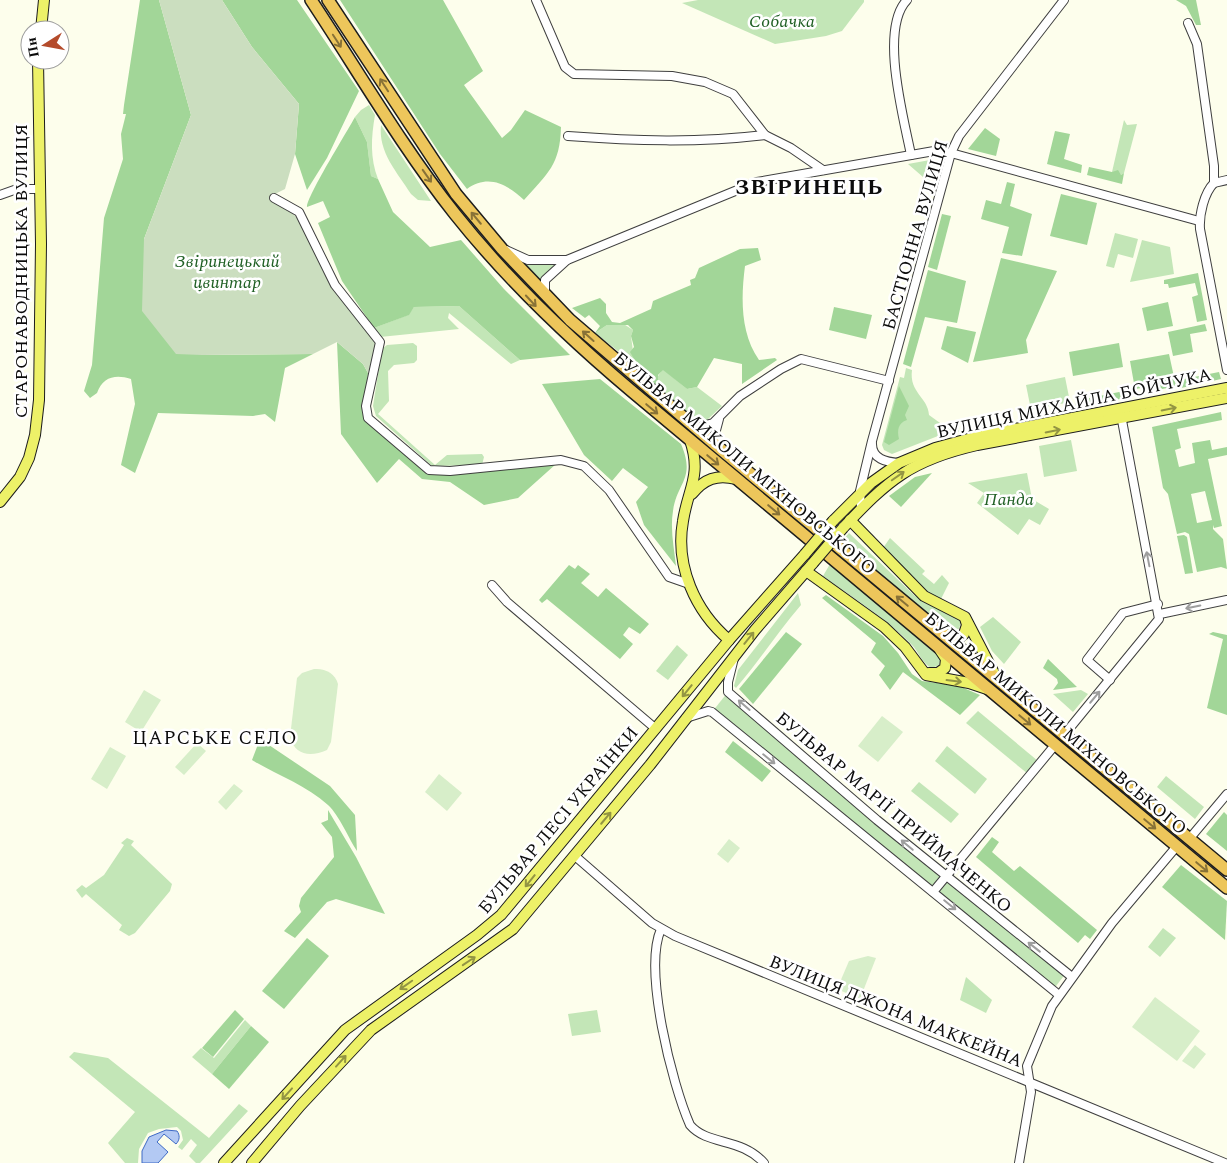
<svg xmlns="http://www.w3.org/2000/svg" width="1227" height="1163" font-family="Spectral,serif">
<rect width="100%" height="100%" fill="#fdfeec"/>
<g fill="#c3e6b7">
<path d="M698 0H864V2L842 31 826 36 775 44 682 3Z"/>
<path d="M369 105 375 115C371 138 370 158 378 179L371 176 367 142 355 117 361 110Z"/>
<path d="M1124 120 1127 125 1137 124 1124 173 1121 175 1112 172Z"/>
<path d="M381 125 431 201 418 200 411 194C397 172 378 152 381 125Z"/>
<path d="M930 160 934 161 928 188 923 177 908 164Z"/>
<path d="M1115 233 1138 239 1133 258 1118 254 1114 268 1106 266Z"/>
<path d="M1142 240 1170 247 1174 274 1130 282Z"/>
<path d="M531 263 557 264 540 280 525 264Z"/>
<path d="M459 306 520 360 511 364 449 313 448 318 459 329 380 337 374 328 408 315 414 307Z"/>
<path d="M622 323 633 330 631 336 634 359 632 362 595 333 607 325Z"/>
<path d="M413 343 417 346V360L414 363 394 365 388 371 389 401 378 414 435 465 447 455 482 454 484 457 482 465 432 466 376 416 373 406 382 349 387 345Z"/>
<path d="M906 368 912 370C909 393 928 397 929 415L947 428 959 430 971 429 938 436 892 454 884 450 882 445 900 377 904 378Z"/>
<path d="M663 369 687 389 697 387 722 406 707 420 699 422 658 388V376Z"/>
<path d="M1065 377 1070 402 1031 410 1026 385Z"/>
<path d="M1071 440 1077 471 1044 477 1039 446Z"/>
<path d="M1027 473 1032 499 1049 509 1040 525 1029 519 1018 535 977 503 984 493 968 483Z"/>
<path d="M849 533 915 596 959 617 961 622 959 629 945 628 840 543Z"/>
<path d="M890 538 925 571 922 574 934 584 942 575 949 583 940 601 931 595 883 548Z"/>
<path d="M830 564 941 658 939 665 932 668C922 664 919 652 912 645 886 618 853 598 823 576Z"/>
<path d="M798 593 801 605C778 632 759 661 736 688L734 686 738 670Z"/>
<path d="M993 617 1021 642 1004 664 992 651 980 627Z"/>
<path d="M677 645 688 655 668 680 656 671Z"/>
<path d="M1081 690 1088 694 1073 712 1053 694Z"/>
<path d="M728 692 1066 973 1053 990 712 712Z"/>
<path d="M978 711 1038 761 1028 774 966 723Z"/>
<path d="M947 746 987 779 975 794 935 761Z"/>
<path d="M1166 776 1204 807 1195 819 1157 787Z"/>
<path d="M919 782 959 814 951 823 911 791Z"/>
<path d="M127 838 134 841 131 845 172 884 170 891 135 933 129 936 119 930 122 925 86 894 82 898 76 890 82 885 86 888 104 875 124 845 121 843Z"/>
<path d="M1163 928 1176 938 1160 957 1148 947Z"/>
<path d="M966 977 992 1000 986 1013 960 1000Z"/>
<path d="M597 1010 601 1032 572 1036 568 1014Z"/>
<path d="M245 1020 251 1026 212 1074 192 1057 201 1048 214 1058Z"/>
<path d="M74 1052 108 1058 209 1138 239 1104 248 1111 200 1163H196L189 1156 197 1145 191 1139 182 1150 178 1147 183 1140 181 1131 177 1127 159 1129 148 1133 139 1149 138 1163H125L108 1143 135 1112 69 1057Z"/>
</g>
<g fill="#a2d698" fill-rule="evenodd">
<path d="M140 0H159L191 115 144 239 202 355 313 354 285 368 275 422 265 414 253 416 158 413 135 473 121 465 135 404 131 379C115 374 103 377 97 393L90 398 84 391 92 365 104 218 123 159 121 134 126 114H123L124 105Z"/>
<path d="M222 0H297L359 91 327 158 307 190 295 154 299 104 252 47Z"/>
<path d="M340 0H443L483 71 464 85 502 138 511 130 525 110 561 127C560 165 548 173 524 200 507 184 488 174 467 189L440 154Z"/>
<path d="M1176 0H1196L1201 25H1196L1186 6Z"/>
<path d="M355 117 367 142 371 176 378 179 393 212 430 247 461 240 504 289 570 355 520 360 459 306 414 307 409 315 374 328 342 281 318 223 330 217 323 201 307 207C307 196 347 132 355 117Z"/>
<path d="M985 128 1000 139 996 156 968 149Z"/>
<path d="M1055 131 1070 134 1064 159 1082 165 1081 173 1047 164Z"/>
<path d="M1089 167 1112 172 1118 170 1121 175 1124 173 1122 184 1087 175Z"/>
<path d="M1007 182 1015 184 1010 206 1032 214 1022 256 1002 253 1009 227 981 219 986 200 1001 204Z"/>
<path d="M1061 194 1097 203 1087 245 1050 236Z"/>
<path d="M942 214 951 216 937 270 928 267Z"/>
<path d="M758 248 761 260 745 266C741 297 740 333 759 360L775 358 777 360 742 384V364L714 358 697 387 687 389 663 370 658 375V388L632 362 634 359 630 352 634 347 631 336 633 330 628 325H607L595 333 600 326 589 315 585 318 572 308 600 298 606 304V313L612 322 620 323 651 309 653 301 691 285 690 280 695 278 699 268 740 249Z"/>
<path d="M1001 258 1057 271 1026 340 1028 353 973 362Z"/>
<path d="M928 270 966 281 957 323 925 317 911 367 903 364Z"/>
<path d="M1198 273 1207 320 1197 322 1192 297 1198 295 1195 283 1169 288 1168 284H1164V280Z"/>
<path d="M1168 302 1173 326 1147 331 1142 308Z"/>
<path d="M834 307 872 315 866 339 829 330Z"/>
<path d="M1205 324 1207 331 1190 334 1193 352 1173 356 1168 332Z"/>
<path d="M947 326 976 332 968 363 941 349Z"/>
<path d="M337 342 363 364 368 373 365 412 429 472 556 464 518 498 484 505 450 482 422 479 399 459 377 483 341 434Z"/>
<path d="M1119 343 1123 367 1073 376 1069 352Z"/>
<path d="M1169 354 1176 386 1149 392 1148 387 1135 389 1130 361Z"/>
<path d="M1219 372 1221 379 1181 388 1179 380Z"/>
<path d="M600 379 681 444C696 479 677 482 673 511 670 529 674 548 676 566L644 525 636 502 648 487 623 468 612 481 584 455 542 384Z"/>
<path d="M899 386 909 406 905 415 907 420C898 423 897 430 899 439L889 445 884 442Z"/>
<path d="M1124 391 1125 398 1076 408 1075 401Z"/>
<path d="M1221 412 1222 420 1177 429 1181 448 1175 450 1179 467 1195 463 1192 443 1210 440 1212 450 1227 447V455L1208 459 1222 526 1214 528 1213 525V529L1223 539 1227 569 1221 567 1197 572 1189 534 1185 532 1177 534 1168 494 1163 488 1152 427ZM1205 491 1212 520 1197 523 1191 494Z"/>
<path d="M932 473 901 507 889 496 915 477Z"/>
<path d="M1184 535 1187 537 1193 573 1185 574 1177 536Z"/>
<path d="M569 565 575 569 578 565 590 574 581 583 598 597 606 588 649 624 640 634 629 627 623 635 633 644 620 659 547 599 542 603 539 600Z"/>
<path d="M826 595 883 636 898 653 912 674 922 681 959 686 980 695 960 715 903 672 890 690 879 675 885 666 871 652 876 643 822 598Z"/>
<path d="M786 632 802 644 753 704 739 689Z"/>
<path d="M1213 632 1227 635V715L1207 708 1223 639 1209 634Z"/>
<path d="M1048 659 1077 687 1053 690 1058 683 1057 679 1043 668Z"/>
<path d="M260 739 330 786 355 815 357 851C349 839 339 815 328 805 306 785 277 775 252 760Z"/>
<path d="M733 741 771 771 762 782 725 752Z"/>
<path d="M328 810 356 857 385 914 336 899 327 902 295 938 284 931 301 912 299 906 301 898 334 857 332 837 321 823 328 820Z"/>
<path d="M1224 812 1227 815V851L1206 834Z"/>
<path d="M992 837 999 842 992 852 1014 871 1020 866 1097 930 1090 939 1085 935 1078 943 976 857Z"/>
<path d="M1181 865 1227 901 1225 940 1162 887Z"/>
<path d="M307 938 329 956 284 1009 262 991Z"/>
<path d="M235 1010 244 1019 213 1057 202 1048Z"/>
<path d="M251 1026 269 1042 229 1089 212 1074Z"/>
</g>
<path fill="#cbdebf" d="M159 0H222L252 47 299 104 295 154 285 189 273 195 270 199C314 218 308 250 331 285 344 305 362 324 377 343L368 373 363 364 337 342 313 354 202 355 176 354 142 311 144 239 191 115Z"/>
<g fill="#d7eec9">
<path d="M314 669C325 668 335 673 338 684L331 742 327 750C311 757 295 756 290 737L297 678 302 673Z"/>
<path d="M144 690 161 700 141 732 125 722Z"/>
<path d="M882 716 903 732 878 762 858 746Z"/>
<path d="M197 743 206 751 184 775 175 767Z"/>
<path d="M110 747 126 756 107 789 91 779Z"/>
<path d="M439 774 462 793 447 811 425 792Z"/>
<path d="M234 784 243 791 226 810 218 802Z"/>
<path d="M729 839 740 848 728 863 717 854Z"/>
<path d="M868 956 876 958 860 999 837 989 849 961Z"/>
<path d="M1155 997 1200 1031 1177 1061 1132 1027Z"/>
<path d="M1195 1045 1206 1054 1194 1069 1182 1061Z"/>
</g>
<path fill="#b3c9f3" stroke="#3e6ac6" d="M166 1130 177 1131C180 1135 180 1140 176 1144L164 1134 157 1142 168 1152 158 1163H142V1151L149 1137Z"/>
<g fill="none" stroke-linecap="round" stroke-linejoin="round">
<g stroke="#3f3f3f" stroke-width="10">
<g id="minor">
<path d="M536 0 565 67 574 74 672 76 705 82 733 94 765 135 791 148 823 170"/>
<path d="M907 0C879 29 904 119 911 155"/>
<path d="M1188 23 1197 44 1214 166V183C1204 193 1199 215 1200 229L1227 370"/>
<path d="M568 136C634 141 698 143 765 135"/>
<path d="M1214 183 1227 180"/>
<path d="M0 195 17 189H40"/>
<path d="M274 198 299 212 335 285 380 342 366 406 368 418 429 470 450 471 561 460 584 466 609 490 669 577 689 584"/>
<path d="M506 250 528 260H567"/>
<path d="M545 294V280L567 260 757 182 934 151 951 153 1199 221"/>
<path d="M695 428 713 423 740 396 781 369 801 359 889 381"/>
<path d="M872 444C872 459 886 462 899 463"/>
<path d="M718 446 715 434 719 419"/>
<path d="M861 508 860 491 872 441 951 153 959 136 1064 0"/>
<path d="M492 585 507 602 656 729"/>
<path d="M1160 614 1227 600"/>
<path d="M734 658 728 682V692L877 820 1072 977"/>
<path d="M1110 680 1087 660 1123 613 1158 604"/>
<path d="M686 718 708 711 712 712 1059 995"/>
<path d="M1064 735 1159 619 1121 415"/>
<path d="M1190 838 1227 794"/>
<path d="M575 856 652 923 675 936 1225 1163"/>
<path d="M933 892 1055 745"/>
<path d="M661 929C643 970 672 1084 690 1125 708 1146 741 1137 764 1163"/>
<path d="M1019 1163 1031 1092 1027 1066 1052 1006 1112 923 1177 846"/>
</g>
</g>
<g stroke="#1d1d1d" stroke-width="12">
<g id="major">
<path d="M41 30 44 0"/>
<path d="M690 440C702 476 688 488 683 521 675 566 695 611 729 640"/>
<path d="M692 494C704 479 717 474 736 479"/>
<path d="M0 502 20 477 29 458 35 435 39 400 41 244 38 60"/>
<path d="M850 520 924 596 965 617 995 675"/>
<path d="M833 521 871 483 899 463 935 448 979 436 1227 388"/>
<path d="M843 528C888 480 911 460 977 445L1227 398"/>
<path d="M806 571 884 627 905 647 926 675 969 683 987 689"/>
<path d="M942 633 959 638 964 634 967 625 965 618"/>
<path d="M929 673H938L945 668 946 659 940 650"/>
<path d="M224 1163 345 1030 477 935 501 915 729 640 805 554"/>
<path d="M252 1163 300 1106 371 1030 513 929 650 765 755 630 813 563"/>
</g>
</g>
<g stroke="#1d1d1d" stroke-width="14">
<g id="highway">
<path d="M311 0C358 71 402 147 455 214 513 287 580 349 652 408L1227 888"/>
<path d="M328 0 456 194 502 249 570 320 718 447 1227 870"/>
</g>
</g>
<use href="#minor" stroke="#fff" stroke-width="8"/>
<use href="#major" stroke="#edf168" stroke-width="10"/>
<use href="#highway" stroke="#edc65b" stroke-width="11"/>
<g stroke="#1d1d1d" stroke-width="12" stroke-linecap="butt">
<g id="major-bridge">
<path d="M805 554 833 521"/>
<path d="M813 563 843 528"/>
</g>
</g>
<use href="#major-bridge" stroke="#edf168" stroke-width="10"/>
</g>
<defs><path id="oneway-shaft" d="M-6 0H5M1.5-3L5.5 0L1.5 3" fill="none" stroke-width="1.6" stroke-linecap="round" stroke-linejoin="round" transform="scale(1.25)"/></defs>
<g stroke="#887237">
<use href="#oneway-shaft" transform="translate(337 41) rotate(57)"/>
<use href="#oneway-shaft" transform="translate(384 85) rotate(-123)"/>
<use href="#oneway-shaft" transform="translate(427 176) rotate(55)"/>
<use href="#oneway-shaft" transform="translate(476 218) rotate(-130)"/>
<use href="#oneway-shaft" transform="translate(531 301) rotate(47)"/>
<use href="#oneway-shaft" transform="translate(588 336) rotate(-138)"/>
<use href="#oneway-shaft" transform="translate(652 409) rotate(40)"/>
<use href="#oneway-shaft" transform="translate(713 460) rotate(40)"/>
<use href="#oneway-shaft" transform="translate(774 510) rotate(40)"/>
<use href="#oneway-shaft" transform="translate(902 601) rotate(-140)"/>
<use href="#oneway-shaft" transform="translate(1025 720) rotate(40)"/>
<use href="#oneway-shaft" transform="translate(1150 824) rotate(40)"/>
<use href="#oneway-shaft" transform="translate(1202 867) rotate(40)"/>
</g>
<g stroke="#939543">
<use href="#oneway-shaft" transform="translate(1169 409) rotate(-11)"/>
<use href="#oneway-shaft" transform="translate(1053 431) rotate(-11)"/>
<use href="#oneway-shaft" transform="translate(898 476) rotate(-35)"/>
<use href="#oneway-shaft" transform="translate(749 638) rotate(-51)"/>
<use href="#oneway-shaft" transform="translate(954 681) rotate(7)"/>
<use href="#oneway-shaft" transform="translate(687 691) rotate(129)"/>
<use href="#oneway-shaft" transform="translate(606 818) rotate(-50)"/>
<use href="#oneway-shaft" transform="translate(530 881) rotate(129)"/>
<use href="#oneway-shaft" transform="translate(469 961) rotate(-34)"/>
<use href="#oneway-shaft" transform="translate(406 985) rotate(145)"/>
<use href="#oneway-shaft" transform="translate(341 1061) rotate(-48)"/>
<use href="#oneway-shaft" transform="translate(287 1094) rotate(132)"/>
</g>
<g stroke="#9e9e9e">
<use href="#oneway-shaft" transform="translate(1148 559) rotate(-101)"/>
<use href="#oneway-shaft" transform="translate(1193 607) rotate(168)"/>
<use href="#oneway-shaft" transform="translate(1095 697) rotate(-50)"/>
<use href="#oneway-shaft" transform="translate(744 705) rotate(-139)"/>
<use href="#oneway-shaft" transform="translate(769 759) rotate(39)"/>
<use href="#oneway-shaft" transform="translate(907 845) rotate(-140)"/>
<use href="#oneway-shaft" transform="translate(950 905) rotate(39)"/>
<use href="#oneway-shaft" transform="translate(1034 947) rotate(-142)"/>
</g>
<g text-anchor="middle" stroke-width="5" stroke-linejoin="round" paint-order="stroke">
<g font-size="18" font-style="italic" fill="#206025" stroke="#fff">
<text x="782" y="27">Собачка</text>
<text x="227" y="267">Звіринецький<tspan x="227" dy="21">цвинтар</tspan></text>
<text x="1009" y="505">Панда</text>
</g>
<g font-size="18" fill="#0c0c0c" stroke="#fff">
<text transform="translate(915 235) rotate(-74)" y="6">БАСТІОННА ВУЛИЦЯ</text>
<text transform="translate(21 271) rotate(-90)" y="6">СТАРОНАВОДНИЦЬКА ВУЛИЦЯ</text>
<text transform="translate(1074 403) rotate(-12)" y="6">ВУЛИЦЯ МИХАЙЛА БОЙЧУКА</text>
<text transform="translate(745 463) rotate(40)" y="6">БУЛЬВАР МИКОЛИ МІХНОВСЬКОГО</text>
<text transform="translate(1056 723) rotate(40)" y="6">БУЛЬВАР МИКОЛИ МІХНОВСЬКОГО</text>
<text transform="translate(894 812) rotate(40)" y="6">БУЛЬВАР МАРІЇ ПРИЙМАЧЕНКО</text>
<text transform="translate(558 820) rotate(-50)" y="6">БУЛЬВАР ЛЕСІ УКРАЇНКИ</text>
<text transform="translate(896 1011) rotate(22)" y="6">ВУЛИЦЯ ДЖОНА МАККЕЙНА</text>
</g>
<g font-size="19" letter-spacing="1" fill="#0c0c0c" stroke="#fff">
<text x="215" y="744">ЦАРСЬКЕ СЕЛО</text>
</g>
<g font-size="22" font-weight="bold" letter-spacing="1" fill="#0c0c0c" stroke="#fff">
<text x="809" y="194">ЗВІРИНЕЦЬ</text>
</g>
</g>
<g transform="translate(45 45) rotate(259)"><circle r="24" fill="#ffffff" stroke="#9e9e9e"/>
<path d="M0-4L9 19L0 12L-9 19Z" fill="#b44b2b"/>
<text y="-8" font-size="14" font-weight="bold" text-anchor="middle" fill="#0c0c0c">Пн</text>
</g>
</svg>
